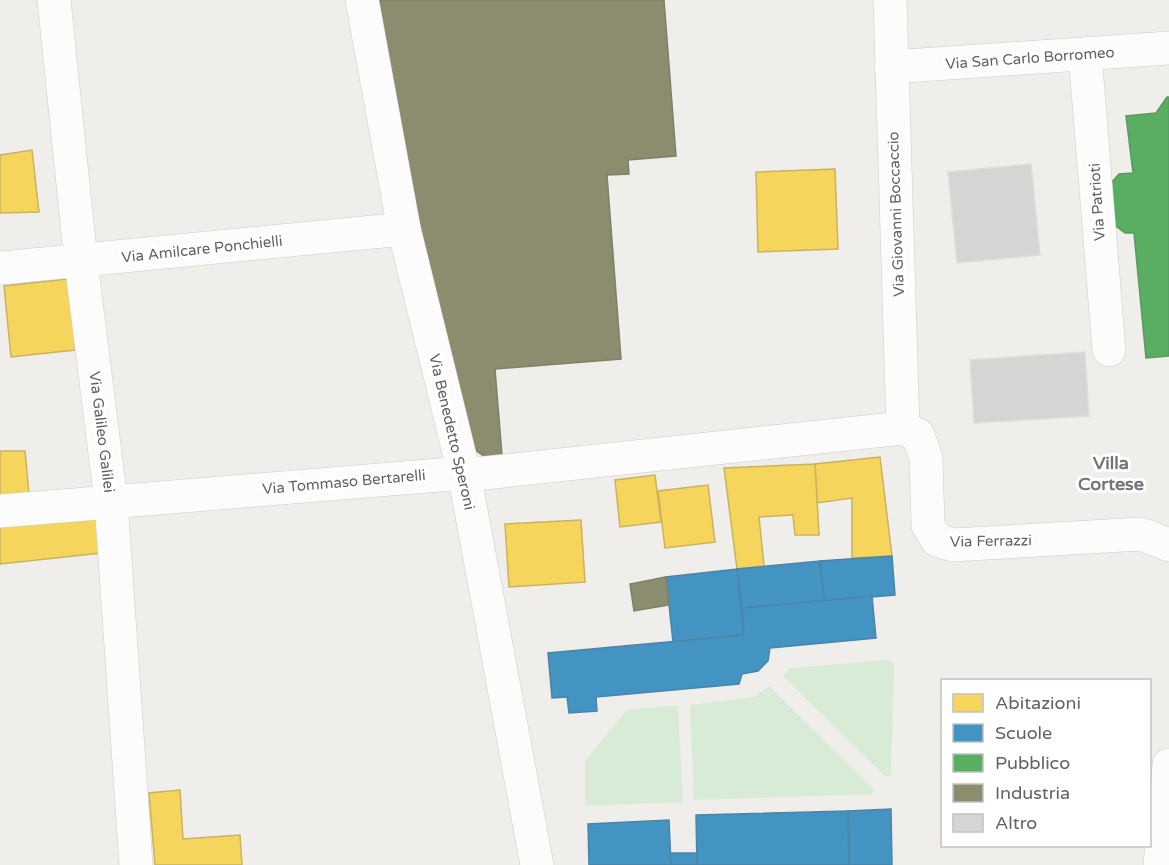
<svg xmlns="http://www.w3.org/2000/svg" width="1169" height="865" font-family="'Varela Round',sans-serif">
<rect width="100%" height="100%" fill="#efeeea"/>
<g fill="#d8ebd6">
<path d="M887 660 893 663 894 668 891 776H885L783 676 790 668Z"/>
<path d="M769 686 874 790 872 794 694 800 690 705 754 697Z"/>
<path d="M678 705 683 802 585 806V761L627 710Z"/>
</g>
<g fill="#f6d55c" stroke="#c9b360" stroke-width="1.5">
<path d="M32 150 39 212 0 213V155Z"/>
<path d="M835 169 838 249 758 252 756 172Z"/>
<path d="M76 278 75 350 11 357 4 286Z"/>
<path d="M0 451H25L29 494 0 496Z"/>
<path d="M880 457 892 556 852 558V498L817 503 815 464Z"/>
<path d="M815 464 819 535H795L793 515 759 517 764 566 737 569 724 468Z"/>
<path d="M655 475 661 522 620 527 615 480Z"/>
<path d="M708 485 715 542 665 548 658 491Z"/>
<path d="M101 514V553L0 564V525Z"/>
<path d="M581 520 585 582 509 587 505 524Z"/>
<path d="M180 790 183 839 240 835 242 865H155L149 793Z"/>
</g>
<g fill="#4393c3" stroke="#4b85a8" stroke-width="1.5">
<path d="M892 556 895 595 824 601 820 561Z"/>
<path d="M820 561 824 601 742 608 737 569Z"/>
<path d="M737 569 744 635 673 642 666 577Z"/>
<path d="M872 596 876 638 770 648 768 661 758 671 742 674 739 684 596 697 597 711 569 713 567 697 552 698 548 653 744 635 742 608Z"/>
<path d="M891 809 892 865H849L848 811Z"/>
<path d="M848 811 849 865H697L696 815Z"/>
<path d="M669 820 671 865H589L588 824Z"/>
<path d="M670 853H697V865H671Z"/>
</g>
<path fill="#5aae61" stroke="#5c9863" stroke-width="1.5" d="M1167 97H1169V356L1146 358 1134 233H1125L1104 217 1102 193 1119 174 1133 173 1126 116 1156 113Z"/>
<g fill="#8c8c6e" stroke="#7e806c" stroke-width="1.5">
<path d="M374 0H664L676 156 628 160 629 174 607 175 621 359 495 369 502 455 485 457 460 439Z"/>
<path d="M666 577 669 605 634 611 630 584Z"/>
</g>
<g fill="#d6d5d3" stroke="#deddd9" stroke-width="1.5">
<path d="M1031 164 1040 255 957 263 948 172Z"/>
<path d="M1085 352 1089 416 974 423 970 360Z"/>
</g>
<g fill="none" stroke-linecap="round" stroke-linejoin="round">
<g stroke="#cbcccc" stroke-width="34">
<g id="minor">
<path d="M54 0 81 262 111 501 136 865"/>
<path d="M362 0 404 229 464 473 537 865"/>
<path d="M890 0 903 428"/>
<path d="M1085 54 1109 350"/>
<path d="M891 67 1169 48"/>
<path d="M0 268 404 229"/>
<path d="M903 428 918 435 926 458 928 525 937 540 953 545 1141 534 1169 545"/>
<path d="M0 511 464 473H485L903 428"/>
<path d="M1160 865 1169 765"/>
</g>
</g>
<use href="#minor" stroke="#fdfcfc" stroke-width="33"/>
</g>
<g text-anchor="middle" stroke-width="6" stroke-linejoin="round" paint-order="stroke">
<g font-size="15" fill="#5f6368" stroke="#fff">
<text transform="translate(1030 58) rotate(-4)" y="5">Via San Carlo Borromeo</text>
<text transform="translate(1097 202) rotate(-94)" y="5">Via Patrioti</text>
<text transform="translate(896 214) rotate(-92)" y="5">Via Giovanni Boccaccio</text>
<text transform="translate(202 249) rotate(-6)" y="5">Via Amilcare Ponchielli</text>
<text transform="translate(102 432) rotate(83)" y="5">Via Galileo Galilei</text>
<text transform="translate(452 432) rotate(77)" y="5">Via Benedetto Speroni</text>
<text transform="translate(344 482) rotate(-5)" y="5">Via Tommaso Bertarelli</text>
<text transform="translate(991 541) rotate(-1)" y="5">Via Ferrazzi</text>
</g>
<g font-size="18" font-weight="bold" fill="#70757a" stroke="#fff">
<text x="1111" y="469">Villa<tspan x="1111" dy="21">Cortese</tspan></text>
</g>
</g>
<rect x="941" y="679" width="210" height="168" fill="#ffffff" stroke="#bfc1c3" stroke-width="1.5"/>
<rect x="953" y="694" width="30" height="18" fill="#f6d55c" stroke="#bfc1c3" stroke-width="1.5"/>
<text x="995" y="709" font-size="18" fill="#5f6368">Abitazioni</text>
<rect x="953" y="724" width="30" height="18" fill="#4393c3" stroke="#bfc1c3" stroke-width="1.5"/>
<text x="995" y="739" font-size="18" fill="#5f6368">Scuole</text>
<rect x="953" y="754" width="30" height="18" fill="#5aae61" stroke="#bfc1c3" stroke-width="1.5"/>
<text x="995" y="769" font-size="18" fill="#5f6368">Pubblico</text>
<rect x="953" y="784" width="30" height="18" fill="#8c8c6e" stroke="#bfc1c3" stroke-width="1.5"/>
<text x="995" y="799" font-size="18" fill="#5f6368">Industria</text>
<rect x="953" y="814" width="30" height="18" fill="#d6d5d3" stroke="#bfc1c3" stroke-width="1.5"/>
<text x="995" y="829" font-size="18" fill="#5f6368">Altro</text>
</svg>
